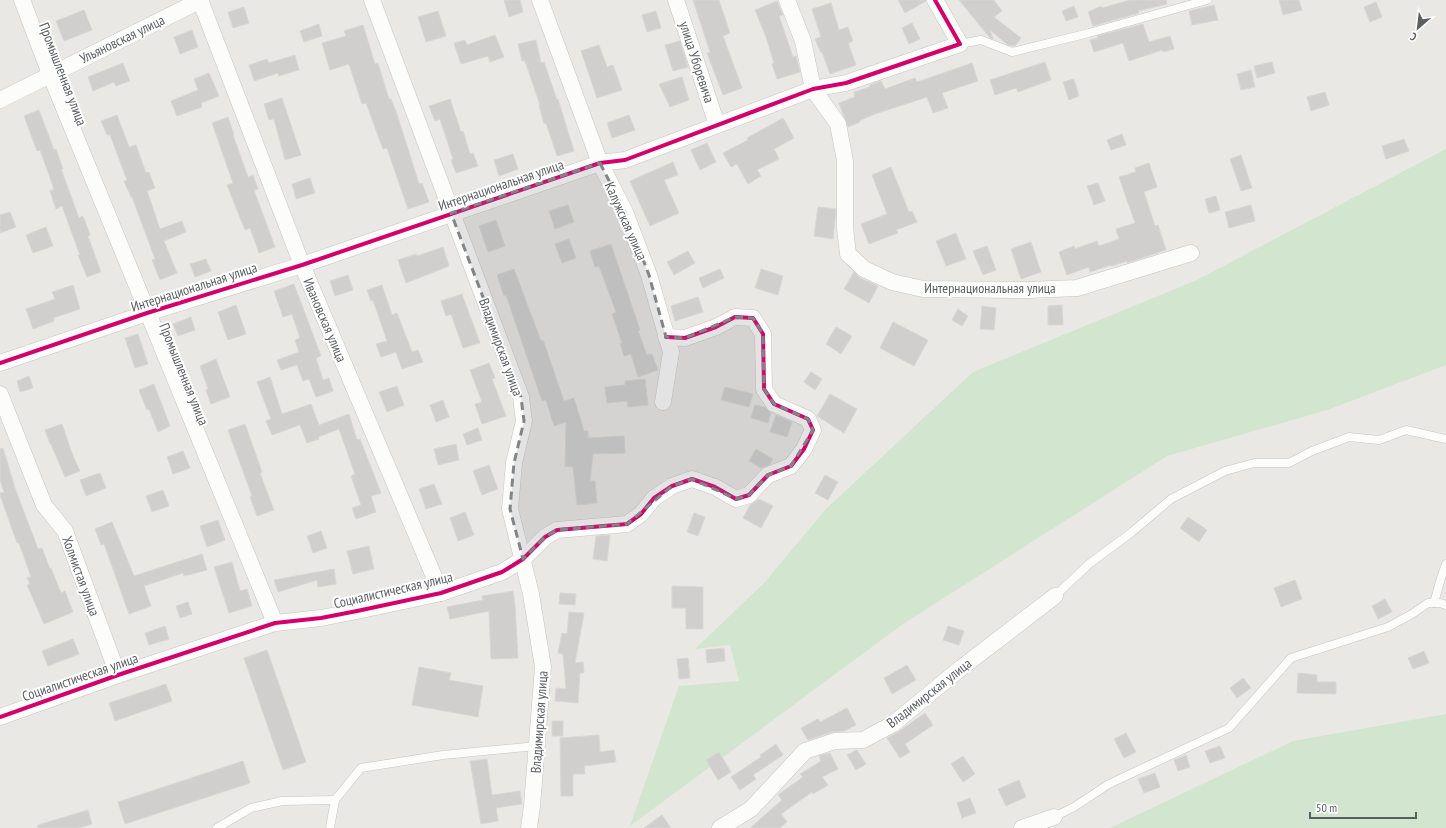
<svg xmlns="http://www.w3.org/2000/svg" width="1446" height="828" font-family="'PT Sans Narrow',sans-serif">
<rect width="100%" height="100%" fill="#e9e8e4"/>
<g fill="#d2e5cf">
<path d="M1446 149V365L1327 410 1167 456 903 624 630 826 679 686 739 681 730 645 695 649 764 583 826 509 973 372 1197 280Z"/>
<path d="M1446 714V828H1110L1293 741Z"/>
</g>
<g fill="#d0cfcd" stroke="#d8d7d4">
<path d="M504 0H520L523 12 509 17Z"/>
<path d="M693 0H719L730 33 723 36 742 88 723 95 707 53 710 52Z"/>
<path d="M898 0H926V1L905 13Z"/>
<path d="M959 0H994L1002 11 994 17 1021 38 1015 46H1012L1008 45 990 30 993 39 990 38Z"/>
<path d="M1130 0H1166L1167 4 1138 11 1139 13 1093 26 1088 12 1101 6 1102 8Z"/>
<path d="M1279 0H1299L1302 10 1283 15Z"/>
<path d="M777 1 783 15 779 16 793 57 796 56 800 72 777 79 772 64 774 63 766 37 755 10Z"/>
<path d="M1376 2 1382 17 1370 22 1364 7Z"/>
<path d="M831 3 839 30 848 27 853 41 848 43 856 65 830 74 822 52 821 53 815 39 821 37 812 9Z"/>
<path d="M1214 5 1218 20 1192 25 1189 11Z"/>
<path d="M1074 6 1078 17 1066 21 1062 11Z"/>
<path d="M244 7 249 23 233 28 228 12Z"/>
<path d="M84 10 92 30 64 41 56 21Z"/>
<path d="M438 11 446 36 426 42 418 17Z"/>
<path d="M656 11 661 28 647 32 642 15Z"/>
<path d="M912 23 920 39 909 44 902 28Z"/>
<path d="M319 24 322 36 304 42 300 31Z"/>
<path d="M1143 24 1149 42 1170 36 1174 49 1163 52 1162 50 1129 61 1123 43 1094 52 1090 40 1098 38 1097 36Z"/>
<path d="M363 25 375 64 378 63 389 99H391L397 114 419 184 422 183 429 202 408 209 387 148 383 149 366 103 362 104 349 64 330 70 322 43 346 36 344 31Z"/>
<path d="M192 30 198 47 180 54 174 37Z"/>
<path d="M495 35 504 57 490 62 488 56 461 64 454 43 465 40 467 45Z"/>
<path d="M536 40 541 63 544 62 557 100 558 99 574 151 557 156 546 123 544 124 539 105H540L525 61H522L518 44Z"/>
<path d="M680 41 688 67 673 71 665 45Z"/>
<path d="M599 45 607 67 613 65 622 90 597 98 581 51Z"/>
<path d="M295 55 299 70 279 76 278 73 254 81 249 65 267 59 269 63Z"/>
<path d="M1045 62 1051 80 1018 92 1016 88 995 95 990 80Z"/>
<path d="M1272 62 1275 73 1257 78 1254 66Z"/>
<path d="M123 63 130 81 116 86 114 82 93 91 88 77Z"/>
<path d="M972 63 978 81 942 93 948 108 933 113 927 97 875 114 859 121 860 122 848 127 839 103 855 97 854 92 870 87V85L881 81 885 89 915 78 917 82Z"/>
<path d="M1251 70 1255 87 1241 90 1237 74Z"/>
<path d="M209 73 219 96 201 103 202 107 177 116 171 101 198 90 194 79Z"/>
<path d="M682 77 689 100 670 107 659 84Z"/>
<path d="M1074 79 1079 96 1069 100 1063 82Z"/>
<path d="M1325 92 1329 105 1311 111 1307 97Z"/>
<path d="M282 98 301 155 285 160 274 119 269 120 264 104Z"/>
<path d="M450 99 461 132 463 131 470 154 473 153 478 166 456 173 451 160 453 159 440 119 435 121 429 106Z"/>
<path d="M39 110 54 150 56 149 63 169H61L79 218 83 216 90 235 88 236 101 272 87 277 78 255H80L62 206 56 209 50 191 54 189 40 150 37 151 24 116Z"/>
<path d="M117 115 129 147 136 145 146 173 149 172 155 188 147 191 160 229 182 221 186 232 164 241 177 273 160 280 152 260 155 259 132 197H131L124 181 127 180 110 135H107L101 121Z"/>
<path d="M629 115 635 130 612 138 607 123Z"/>
<path d="M228 117 234 135H233L248 177 253 175 258 189 254 190 275 247 259 253 250 228 245 230 227 185 233 183 212 123Z"/>
<path d="M783 118 794 138 774 149 779 159 757 170 761 176 748 184 737 164 731 167 723 153 748 140 747 138Z"/>
<path d="M1122 134 1126 145 1111 150 1107 140Z"/>
<path d="M1404 139 1409 151 1386 159 1382 146Z"/>
<path d="M707 143 716 162 700 170 691 150Z"/>
<path d="M513 154 518 169 499 176 494 160Z"/>
<path d="M1241 155 1252 188 1241 191 1230 159Z"/>
<path d="M673 162 678 175 664 180 679 213 650 226 630 181Z"/>
<path d="M1149 163 1157 187 1144 192 1155 226 1158 225 1166 250 1127 263V261L1112 266 1111 265 1090 272 1089 267 1067 275 1059 252 1074 246 1075 249 1097 241 1099 246 1119 239 1116 229 1135 223 1119 177 1136 172 1135 168Z"/>
<path d="M891 167 909 212 912 211 917 222 896 230 898 233 869 244 861 224 887 214 872 175Z"/>
<path d="M310 178 315 193 296 199 292 184Z"/>
<path d="M1098 183 1105 201 1094 205 1087 186Z"/>
<path d="M1216 196 1220 210 1209 213 1205 199Z"/>
<path d="M568 205 574 222 555 229 549 211Z"/>
<path d="M1251 205 1255 221 1229 228 1225 212Z"/>
<path d="M818 207 836 209 833 239 814 236Z"/>
<path d="M10 212 16 227 0 233V215Z"/>
<path d="M496 220 505 246 488 252 479 226Z"/>
<path d="M46 227 53 246 33 253 26 235Z"/>
<path d="M956 233 966 259 946 266 936 241Z"/>
<path d="M569 239 576 258 562 263 555 244Z"/>
<path d="M1031 242 1041 272 1021 279 1011 249Z"/>
<path d="M611 244 640 330 638 331 647 355 652 354 658 370 638 377 631 354 624 356 620 343H622L612 314 616 312 599 266 595 267 590 251Z"/>
<path d="M987 246 996 270 983 275 973 251Z"/>
<path d="M443 247 449 266 406 283 398 260 416 254 417 256Z"/>
<path d="M688 251 695 263 674 275 667 262Z"/>
<path d="M206 259 211 271 195 277 190 264Z"/>
<path d="M514 269 541 341 543 340 564 401 574 398 584 431H588V438L624 436 625 453 593 454 590 481H595L597 503 577 505 573 467 565 466 566 422 554 426 546 400 542 401 506 295 504 296 497 275Z"/>
<path d="M720 269 724 278 703 288 699 278Z"/>
<path d="M761 269 783 276 778 295 755 288Z"/>
<path d="M854 272 860 278 878 286 869 303 844 289Z"/>
<path d="M348 275 353 290 335 296 330 281Z"/>
<path d="M294 284 321 356 316 358 323 380 329 378 333 391 316 397 309 379 303 381 297 365 281 370 277 360 299 352 295 340 300 338 292 314 283 317 274 291Z"/>
<path d="M73 285 80 309 53 318 54 321 33 329 26 309 55 299 52 292Z"/>
<path d="M382 285 392 315 397 313 412 352 418 350 423 362 402 369 396 352 381 357 376 344 387 341 373 300 371 301 367 290Z"/>
<path d="M462 294 480 343 463 348 451 314 446 316 441 301Z"/>
<path d="M698 297 703 312 675 321 671 306Z"/>
<path d="M236 305 246 334 228 340 218 312Z"/>
<path d="M1062 305 1063 325H1048V306Z"/>
<path d="M982 306 996 308 994 330 980 329Z"/>
<path d="M958 309 968 316 962 326 952 320Z"/>
<path d="M191 317 195 330 178 336 173 324Z"/>
<path d="M893 322 928 340 914 366 880 348Z"/>
<path d="M836 327 852 336 841 354 826 344Z"/>
<path d="M138 334 148 364 135 368 125 338Z"/>
<path d="M216 359 230 397 211 404 206 390 208 389 200 366Z"/>
<path d="M489 363 495 378 492 379 506 416 482 424 475 404 482 402 470 370Z"/>
<path d="M811 372 822 379 815 390 804 382Z"/>
<path d="M29 376 33 388 20 392 17 381Z"/>
<path d="M270 377 282 414 311 404 319 425 349 414 357 440 360 439 381 493 371 496 376 512 356 519 352 508 361 505 351 476 355 474 339 429 318 437 319 439 307 443 300 425 272 435 266 421 271 419 257 382Z"/>
<path d="M645 379 648 405 628 407 627 401 607 403 605 387 625 385V381Z"/>
<path d="M154 384 170 426 158 432 149 409 147 410 139 390Z"/>
<path d="M397 386 404 405 387 412 379 392Z"/>
<path d="M725 387 753 394 749 407 721 400Z"/>
<path d="M830 394 857 409 844 433 817 416Z"/>
<path d="M443 400 449 417 436 422 430 405Z"/>
<path d="M755 405 765 407 771 413 768 423 751 418Z"/>
<path d="M776 415 792 422 787 437 770 432Z"/>
<path d="M62 424 73 456 80 471 65 477 51 444H50L45 430Z"/>
<path d="M245 424 262 472 260 473 274 510 257 516 250 497 252 496 228 430Z"/>
<path d="M478 428 482 440 467 445 463 434Z"/>
<path d="M456 444 459 460 438 465 434 449Z"/>
<path d="M3 448 15 488 38 549 42 548 50 569 51 568 61 593 65 591 73 612 44 624 27 585 30 584 27 578 31 577 19 543H17L0 495V493L4 492 0 480V449Z"/>
<path d="M756 449 773 459 770 464 761 468 749 461Z"/>
<path d="M183 451 190 468 173 474 167 457Z"/>
<path d="M489 465 498 489 482 495 473 471Z"/>
<path d="M100 473 106 488 86 496 80 480Z"/>
<path d="M825 475 838 482 828 500 815 493Z"/>
<path d="M434 484 442 504 426 509 419 489Z"/>
<path d="M163 490 169 506 152 512 146 496Z"/>
<path d="M759 499 773 506 761 528 743 518 750 505Z"/>
<path d="M465 512 474 535 458 541 450 518Z"/>
<path d="M694 513 705 517 698 536 687 532Z"/>
<path d="M1188 517 1207 530 1199 542 1180 528Z"/>
<path d="M218 520 225 540 207 547 200 526Z"/>
<path d="M112 522 134 576 202 554 207 570 184 576 183 573 144 586 151 606 129 614 104 544 101 545 95 529Z"/>
<path d="M321 531 327 548 313 553 307 536Z"/>
<path d="M610 535 607 561 593 559 596 536Z"/>
<path d="M369 546 374 569 353 574 347 551Z"/>
<path d="M232 562 240 591 247 589 252 606 229 613 214 567Z"/>
<path d="M334 569 336 584 318 587 317 580 278 592 274 580Z"/>
<path d="M1295 580 1302 599 1281 607 1274 588Z"/>
<path d="M672 586 703 587V629H686V608H672Z"/>
<path d="M513 591 515 606 518 658 491 659 489 611 450 619 447 607 483 600 482 596Z"/>
<path d="M560 593 576 594 575 605 559 604Z"/>
<path d="M1385 599 1392 612 1378 619 1372 606Z"/>
<path d="M188 602 192 614 180 618 176 606Z"/>
<path d="M569 612 584 613 575 663 583 662 584 673H580L578 703 555 701 556 688 566 689 563 654 558 653 562 633 567 634Z"/>
<path d="M165 626 169 639 149 645 145 633Z"/>
<path d="M948 626 964 631 959 645 943 640Z"/>
<path d="M73 639 79 654 48 666 42 651Z"/>
<path d="M724 648 725 661 707 663 706 650Z"/>
<path d="M267 650 306 762 283 770 244 658Z"/>
<path d="M1424 651 1429 663 1413 669 1408 658Z"/>
<path d="M688 658 690 678 679 679 677 659Z"/>
<path d="M907 665 916 680 892 694 884 678Z"/>
<path d="M419 667 451 673 449 680 483 686 478 717 412 705Z"/>
<path d="M1298 673 1317 675V682H1336V694L1297 693Z"/>
<path d="M1243 678 1251 688 1237 698 1230 688Z"/>
<path d="M166 684 172 701 115 721 109 703Z"/>
<path d="M847 708 856 725 844 731 832 732 808 740 801 728 818 719 820 722Z"/>
<path d="M925 713 933 725 905 744 910 752 900 758 887 738 898 732Z"/>
<rect x="552" y="721" width="11" height="15"/>
<path d="M1126 733 1136 752 1124 758 1114 739Z"/>
<path d="M599 735 600 752 614 750 616 762 584 766 585 774H573V796H561L560 738Z"/>
<path d="M776 744 783 755 753 775 756 779 740 790 731 777 761 757 760 755Z"/>
<path d="M1220 746 1225 758 1210 763 1205 751Z"/>
<path d="M857 750 866 764 856 770 847 755Z"/>
<path d="M719 752 731 772 718 780 706 760Z"/>
<path d="M830 753 838 769 822 777 828 785 813 794 812 792 781 814 787 822 780 828H750L782 800 778 795 803 777 800 774 821 761 819 756Z"/>
<path d="M1186 755 1190 767 1178 771 1174 760Z"/>
<path d="M963 756 975 774 963 782 951 764Z"/>
<path d="M487 759 492 795 520 791 522 804 496 808 498 821 481 824 470 761Z"/>
<path d="M243 761 250 783 125 824 118 802Z"/>
<path d="M1155 773 1160 787 1144 793 1138 779Z"/>
<path d="M1019 780 1026 797 1006 806 998 789Z"/>
<path d="M970 798 976 813 962 818 957 803Z"/>
<path d="M88 810 92 824 79 828H38V825Z"/>
<path d="M662 815 671 828H644Z"/>
</g>
<g fill="none" stroke-linecap="round" stroke-linejoin="round">
<g stroke="#c5c5c4" stroke-width="9">
<g id="lane">
<path d="M960 44 981 40 1012 52 1089 33 1207 0"/>
<path d="M1055 596 1089 564 1132 532 1171 499 1225 471 1254 463H1289L1312 451 1349 437 1379 440 1406 430 1446 439"/>
<path d="M1434 603 1441 578 1446 564"/>
<path d="M1054 817 1074 807 1109 784 1229 728 1291 658 1388 627 1412 614 1428 603H1440L1446 605"/>
<path d="M217 828 251 808 282 801 335 800"/>
<path d="M330 828 335 800 361 768 443 755 537 746"/>
</g>
</g>
<g stroke="#c5c5c4" stroke-width="17">
<g id="street">
<path d="M22 0 50 74 275 623"/>
<path d="M200 0 302 265 441 593"/>
<path d="M372 0 521 397 524 421 514 463 510 509 531 594 543 667 532 806 529 828"/>
<path d="M540 0 600 163 625 212 649 275 671 352 663 402"/>
<path d="M676 0 717 125"/>
<path d="M787 0 803 41 813 89 838 124 845 161V228L848 254 864 269 892 282 923 289 1028 290 1077 288 1191 253"/>
<path d="M0 100 201 0"/>
<path d="M0 363 147 313 302 265 600 163 625 160 813 89 846 83 960 44 935 0"/>
<path d="M0 394 44 505 65 531 118 675"/>
<path d="M0 717 118 675 275 623 321 618 357 611 441 593 502 572 523 559 545 537 557 530 627 524 641 514 654 498 672 486 692 479 715 487 736 499 749 495 768 475 791 466 804 449 813 430 808 419 774 404 764 389 763 334 753 318 735 317 716 327 685 338 666 337"/>
<path d="M720 828 751 809 805 751 835 741 863 740 893 724 961 668 1055 596"/>
<path d="M1022 828 1054 817"/>
</g>
</g>
<use href="#lane" stroke="#fcfcfb" stroke-width="8"/>
<use href="#street" stroke="#fcfcfb" stroke-width="16"/>
<g stroke="#fff" stroke-width="6">
<g id="cycleway">
<path d="M0 363 147 313 302 265 600 163 625 160 813 89 846 83 960 44 935 0"/>
<path d="M0 717 118 675 275 623 321 618 357 611 441 593 502 572 523 559 545 537 557 530 627 524 641 514 654 498 672 486 692 479 715 487 736 499 749 495 768 475 791 466 804 449 813 430 808 419 774 404 764 389 763 334 753 318 735 317 716 327 685 338 666 337"/>
</g>
</g>
<use href="#cycleway" stroke="#d6006c" stroke-width="4"/>
</g>
<path fill="#828487" fill-opacity="0.2" stroke="#828487" stroke-width="3" stroke-dasharray="8 5" stroke-linejoin="round" d="M600 163 625 212 649 275 666 337 685 338 735 317 753 318 763 334 764 389 774 404 808 419 813 430 791 466 768 475 749 495 736 499 692 479 672 486 627 524 557 530 545 537 523 559 510 509 514 463 524 421 521 397 451 213Z"/>
<g text-anchor="middle" stroke-width="4" stroke-linejoin="round" paint-order="stroke">
<g font-size="14" fill="#5a5e62" stroke="#fff">
<text transform="translate(122 39) rotate(-26)" y="5">Ульяновская улица</text>
<text transform="translate(697 62) rotate(72)" y="5">улица Уборевича</text>
<text transform="translate(63 74) rotate(69)" y="5">Промышленная улица</text>
<text transform="translate(501 185) rotate(-19)" y="5">Интернациональная улица</text>
<text transform="translate(626 221) rotate(66)" y="5">Калужская улица</text>
<text transform="translate(194 287) rotate(-18)" y="5">Интернациональная улица</text>
<text x="990" y="293">Интернациональная улица</text>
<text transform="translate(325 320) rotate(67)" y="5">Ивановская улица</text>
<text transform="translate(501 347) rotate(70)" y="5">Владимирская улица</text>
<text transform="translate(184 374) rotate(68)" y="5">Промышленная улица</text>
<text transform="translate(81 576) rotate(70)" y="5">Холмистая улица</text>
<text transform="translate(393 590) rotate(-13)" y="5">Социалистическая улица</text>
<text transform="translate(80 677) rotate(-19)" y="5">Социалистическая улица</text>
<text transform="translate(929 693) rotate(-38)" y="5">Владимирская улица</text>
<text transform="translate(539 722) rotate(-86)" y="5">Владимирская улица</text>
</g>
</g>
<g transform="translate(1418 28) rotate(208)" stroke="#ffffff" stroke-width="3" paint-order="stroke">
<path d="M0-3L7 15L0 10L-7 15Z" fill="#5a5e62"/>
<text y="-6" font-size="11" font-weight="bold" text-anchor="middle" fill="#5a5e62">С</text>
</g>
<path d="M1310 812v6h106v-6" fill="none" stroke="#5a5e62" stroke-width="2"/>
<text x="1316" y="812" font-size="12" fill="#5a5e62" stroke="#ffffff" stroke-width="3" paint-order="stroke">50 m</text>
</svg>
